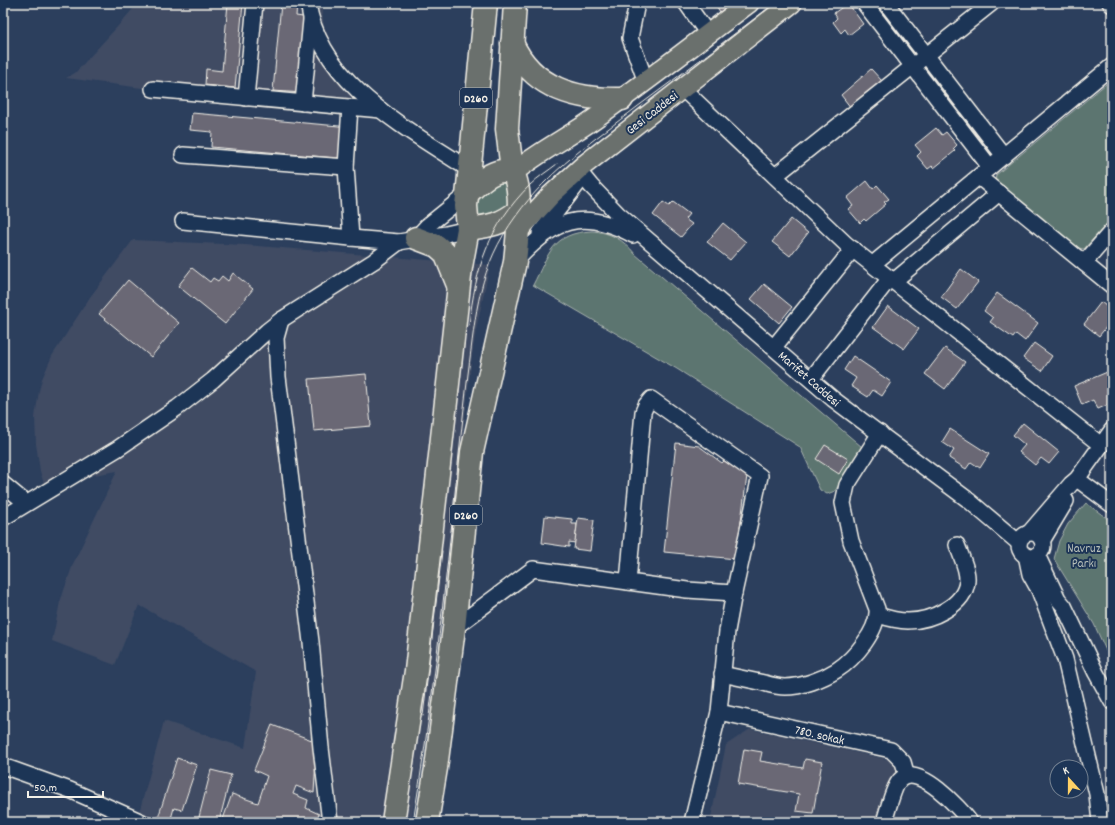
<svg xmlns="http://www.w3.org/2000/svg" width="1115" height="825" font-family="Dekko,sans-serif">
<rect width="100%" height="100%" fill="#2c3f5d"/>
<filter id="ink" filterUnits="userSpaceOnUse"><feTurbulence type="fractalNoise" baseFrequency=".025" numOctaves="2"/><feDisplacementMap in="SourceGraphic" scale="8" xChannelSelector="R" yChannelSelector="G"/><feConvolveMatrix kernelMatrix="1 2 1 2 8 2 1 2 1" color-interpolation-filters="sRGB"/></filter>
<g filter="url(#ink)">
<g fill="#3f4b64">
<path d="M138 3H321L324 26 331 44 341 59 380 106 375 119 66 78 75 73 118 26Z"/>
<path d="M133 240 245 245 490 265 476 331 471 364 461 454 430 718 411 822H139V813L164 721 245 748 256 672 139 605 115 665 52 641 60 602 73 564 117 471 44 484 40 471 36 444 35 417 39 391 42 379 52 356 90 297Z"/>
<path d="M750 729 896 761 900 769 882 822H710L726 745Z"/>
</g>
<g fill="#5b7470" stroke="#a8b2ac">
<path d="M1112 79V218L1084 249 1078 248 995 181 996 175Z"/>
<path d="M504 178 514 206 487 222 474 215V210L480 192Z"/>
<path d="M592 231C610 232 624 240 635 254L862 447 835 491 827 494 820 490 800 447 677 369 533 285C549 254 552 233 592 231Z"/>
<path d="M1086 503 1112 522V664L1094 624 1054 559 1059 541 1068 524Z"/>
</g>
<g fill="#6a6775" stroke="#f4f1e8">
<path d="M228 3H243L235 88 205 85 206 69 222 71Z"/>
<path d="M281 3H297L296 16 310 18 304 93 273 91Z"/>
<path d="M562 3H598V5L590 4 589 7Z"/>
<path d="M598 3H613L612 7 598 5Z"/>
<path d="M717 3H732L734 6 726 12 724 9 720 12 716 5 718 4Z"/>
<path d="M848 3 863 24 849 35 845 29 841 33 833 22 837 18 834 13Z"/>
<path d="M871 69 882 81 851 108 841 95Z"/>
<path d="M192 113 350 127 347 159 211 147 212 132 190 130Z"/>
<path d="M936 128 942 135 946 132 957 145 953 149 955 151 934 168 932 166 928 169 917 156 921 152 915 145Z"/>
<path d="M867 181 873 189 877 185 889 199 884 202 886 204 866 221 864 219 860 223 848 209 853 206 847 198Z"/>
<path d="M663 202 669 206 673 202 689 214 685 219 692 224 681 237 653 215Z"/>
<path d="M791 219 808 233 790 256 772 242Z"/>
<path d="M723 223 746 242 730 260 707 242Z"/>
<path d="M192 268 210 282 213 278 218 281 222 276 228 281 233 273 253 289 225 324 178 286Z"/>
<path d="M961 269 978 282 957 309 941 297Z"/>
<path d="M128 280 179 323 151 357 99 314Z"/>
<path d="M764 284 792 307 779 323 751 299Z"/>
<path d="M997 293 1038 323 1025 341 1016 334 1013 338 990 322 993 318 984 311Z"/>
<path d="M1101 302 1112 311V320L1099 336 1084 324Z"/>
<path d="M888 306 919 329 904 349 873 327Z"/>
<path d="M1034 343 1052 356 1042 371 1023 358Z"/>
<path d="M945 348 965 362 945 389 925 374Z"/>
<path d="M853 356 891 382 882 396 873 390 868 397 851 386 856 378 844 370Z"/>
<path d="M1112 370V392L1110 393 1112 398V403L1098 409 1093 400 1082 405 1074 386Z"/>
<path d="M366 374 371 426 314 431 309 379Z"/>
<path d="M1023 423 1059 452 1049 464 1041 458 1035 465 1019 452 1025 445 1013 435Z"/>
<path d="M950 429 989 454 980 468 971 462 966 469 949 458 954 450 942 442Z"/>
<path d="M676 443 699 446 722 463 728 457 748 468 736 559 664 552Z"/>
<path d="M825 445 848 459 839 474 816 459Z"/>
<path d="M545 516 572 519V524H577L575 543 569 542V547L542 543Z"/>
<path d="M578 518 594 520 590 551 574 549Z"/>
<path d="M272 725 317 742 314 793 296 786 293 794 308 800 306 808 319 814 317 822H222L232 794 258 803 267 776 254 770Z"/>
<path d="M744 749 762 752 760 761 803 768 805 759 822 762 813 813 796 811 799 794 738 784Z"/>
<path d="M177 758 197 765 182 810 174 808 170 822 158 818Z"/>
<path d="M211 770 231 775 219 822H203L198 821Z"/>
</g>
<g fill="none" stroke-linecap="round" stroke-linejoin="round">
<g stroke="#f4f1e8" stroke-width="18">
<g id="minor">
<path d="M308 3C320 84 408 129 470 170"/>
<path d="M637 3 630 38 646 82"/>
<path d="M686 3 708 34"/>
<path d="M864 3 990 167"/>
<path d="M886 3 1004 156"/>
<path d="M1110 3 1112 5"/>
<path d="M682 88 846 244 1101 445"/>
<path d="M153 89 381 110"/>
<path d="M246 98 255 3"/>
<path d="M303 103 311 20"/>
<path d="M183 155 346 167 350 107"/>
<path d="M346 167 351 238"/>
<path d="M578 170 591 186 618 214 833 399 967 499 1019 543"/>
<path d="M775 176 992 3"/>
<path d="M979 177 1112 286"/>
<path d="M183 221 351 238 399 242 446 234 468 229"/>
<path d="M540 233 583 177"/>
<path d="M416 238 427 226 468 193"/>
<path d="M515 262C553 220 581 207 633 235"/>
<path d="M1084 263 1112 231"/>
<path d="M873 264 1112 66"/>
<path d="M894 281 999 193"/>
<path d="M281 320 276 338 278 377 311 642 321 748 330 822"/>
<path d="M774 347 853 249"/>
<path d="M811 379 890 278"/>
<path d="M1077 479 1112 505"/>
<path d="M3 484 26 503"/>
<path d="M3 518 117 449 177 408 213 380 267 331 281 320 374 261 399 242"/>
<path d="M1029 533 1071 484 1077 479 1112 430"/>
<circle cx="1031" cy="545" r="12"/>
<path d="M1042 541 1066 501"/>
<path d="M1026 555 1030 574 1039 590 1065 659 1097 794 1100 822"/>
<path d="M1037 555 1058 599 1064 606 1096 673 1112 702"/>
<path d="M628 582 643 412 646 405 651 399 760 476 734 593"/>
<path d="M878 615C887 618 897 621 908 621 930 621 965 606 967 581 968 570 961 556 957 545"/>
<path d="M454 628 533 569 687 590 734 593 727 631 719 712 692 822"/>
<path d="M722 674C736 677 750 680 764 683 771 685 778 687 785 687 802 687 823 679 837 670 854 659 879 630 877 609L851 541 843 503 847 485 880 433"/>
<path d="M719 712 891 750 903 762 907 776"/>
<path d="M3 766 70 790 142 822"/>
<path d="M884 822C887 813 894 784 901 779 919 764 960 808 970 822"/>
</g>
</g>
<g stroke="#f4f1e8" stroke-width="22">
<g id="major">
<path d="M513 173C538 152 567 138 594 119 646 82 697 42 749 3"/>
<path d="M518 231 551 195 584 165 792 3"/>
</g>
</g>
<g stroke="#f4f1e8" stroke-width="25">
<g id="highway">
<path d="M512 43C533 89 576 100 622 99"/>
<path d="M511 172V162L507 129 515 3"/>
<path d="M468 229C490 226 500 225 518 211"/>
<path d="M416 238 437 246 445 253 458 285"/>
<path d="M393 822 416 671 461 267 468 229 466 206 486 3"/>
<path d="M427 822 436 768 454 628 472 452 515 262C517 239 524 193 513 173 496 165 480 182 468 193"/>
</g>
</g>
<use href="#minor" stroke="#1d3557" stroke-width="15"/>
<use href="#major" stroke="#6b706d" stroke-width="19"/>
<use href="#highway" stroke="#6b706d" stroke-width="22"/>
<g stroke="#f4f1e8" stroke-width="1">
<path d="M469 325C476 267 488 227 530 185 538 177 548 171 557 164"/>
<path d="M423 716 442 551"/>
<path d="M413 822C430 722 441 622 452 522 457 473 462 423 468 374 476 312 478 268 516 216 548 171 594 140 637 107 683 73 729 38 775 3"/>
</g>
</g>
</g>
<g text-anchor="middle" stroke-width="4" stroke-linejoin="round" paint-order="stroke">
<g fill="#1d3557" stroke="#b4b9bc" stroke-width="1">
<rect x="460" y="88" width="32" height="20" rx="3"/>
<rect x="450" y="505" width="32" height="20" rx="3"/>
</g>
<g font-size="12" font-weight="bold" fill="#f4f1e8">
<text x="476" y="102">D260</text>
<text x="466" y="519">D260</text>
</g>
<g font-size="13" fill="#f4f1e8" stroke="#1d3557">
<text transform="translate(651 112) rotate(-38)" y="5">Gesi Caddesi</text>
<text transform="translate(810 378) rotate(41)" y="5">Marifet Caddesi</text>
<text transform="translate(820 734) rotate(13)" y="5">780. sokak</text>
</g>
<g font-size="13" fill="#b7bfb8" stroke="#1d3557">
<text x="1084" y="552">Navruz<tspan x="1084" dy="15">Parkı</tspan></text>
</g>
</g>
<rect width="1115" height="825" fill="none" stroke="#1d3557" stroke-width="16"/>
<rect x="8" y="8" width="1099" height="809" fill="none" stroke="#f4f1e8" stroke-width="1.5" filter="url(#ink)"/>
<g transform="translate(1069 779) rotate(339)"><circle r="19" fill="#1d3557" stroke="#738091"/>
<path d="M0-3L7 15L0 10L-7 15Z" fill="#ffd166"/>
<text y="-6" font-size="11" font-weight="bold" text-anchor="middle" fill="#f4f1e8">K</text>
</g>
<path d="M28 791v6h75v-6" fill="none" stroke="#f4f1e8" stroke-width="2"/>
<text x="34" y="791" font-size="12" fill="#f4f1e8" stroke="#1d3557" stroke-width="3" paint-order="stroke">50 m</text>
</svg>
